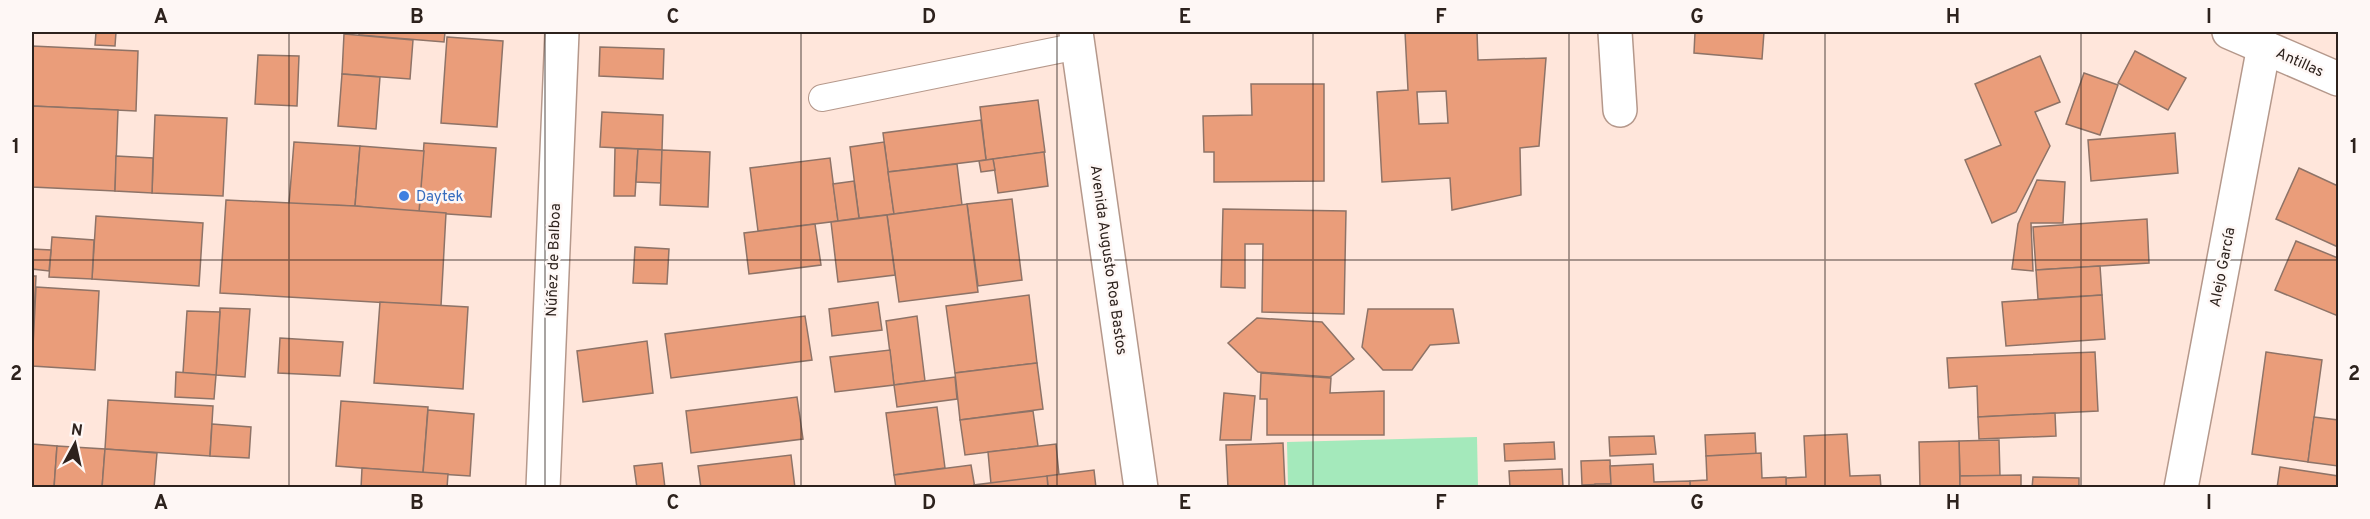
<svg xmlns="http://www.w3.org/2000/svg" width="2370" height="519" font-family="Overpass,sans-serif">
<rect width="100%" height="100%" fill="#ffe6db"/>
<path fill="#a4e9bb" d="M1477 437 1478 487H1288L1287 442Z"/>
<g fill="#ea9d7a" stroke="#8e7367" stroke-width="1.5" fill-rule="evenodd">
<path d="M96 32H116L115 46 95 45Z"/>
<path d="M359 32H445L444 42 359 35Z"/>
<path d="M1405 32H1477L1478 60 1546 58 1539 146 1520 148 1521 195 1452 210 1450 178 1382 182 1377 92 1408 90ZM1446 91 1448 123 1419 124 1417 92Z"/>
<path d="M1695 32H1764L1762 59 1694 53Z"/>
<path d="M344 34 413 40 410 79 342 74Z"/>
<path d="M447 37 503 41 497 127 441 123Z"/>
<path d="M32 46 138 51 136 111 32 106Z"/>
<path d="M600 47 664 49 663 79 599 76Z"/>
<path d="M2135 51 2186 78 2168 110 2118 83Z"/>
<path d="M258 55 299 56 297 106 255 104Z"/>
<path d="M2040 56 2060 102 2035 112 2050 146 2016 212 1992 223 1965 160 2001 145 1975 84Z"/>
<path d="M2084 73 2118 85 2100 135 2066 124Z"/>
<path d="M342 74 380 77 376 129 338 126Z"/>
<path d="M1251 84H1324V181L1214 182V152H1204L1203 116 1252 115Z"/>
<path d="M1038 100 1045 152 986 160 980 107Z"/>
<path d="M32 106 118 110 115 191 32 187Z"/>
<path d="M602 112 663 115 662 150 600 147Z"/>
<path d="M155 115 227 118 223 196 152 193Z"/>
<path d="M981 120 986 160 888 172 883 133Z"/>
<path d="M2175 133 2178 173 2091 181 2088 140Z"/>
<path d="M294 142 360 146 355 206 289 204Z"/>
<path d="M884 142 894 214 859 218 850 147Z"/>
<path d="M424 143 496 148 491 217 419 212Z"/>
<path d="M360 146 424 151 419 212 355 206Z"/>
<path d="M615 148 638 149 635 196H614Z"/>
<path d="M638 149 662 150 661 183 636 182Z"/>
<path d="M662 150 710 152 708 207 660 205Z"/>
<path d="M1044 152 1048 186 998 193 993 159Z"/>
<path d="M116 156 153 158 152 193 115 191Z"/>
<path d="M830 158 838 221 758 231 750 168Z"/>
<path d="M993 159 995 170 981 172 979 161Z"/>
<path d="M957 164 962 205 894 214 888 172Z"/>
<path d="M2299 168 2338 186V247L2276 219Z"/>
<path d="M2037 180 2065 182 2063 223H2031L2033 271 2012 269 2018 224Z"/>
<path d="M854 181 859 218 838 221 833 184Z"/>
<path d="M1012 199 1022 280 978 286 967 204Z"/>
<path d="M226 200 355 206 446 213 441 306 220 293Z"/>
<path d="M967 204 978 292 899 302 887 215Z"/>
<path d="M1223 209 1346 211 1344 314 1262 312 1263 244H1245V288L1221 287Z"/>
<path d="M887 215 895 275 838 282 831 222Z"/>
<path d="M96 216 203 223 199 286 92 279Z"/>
<path d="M2147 219 2149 263 2036 270 2033 227Z"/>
<path d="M815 224 821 265 749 274 744 233Z"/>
<path d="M52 237 94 240 92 279 49 277Z"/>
<path d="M2296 241 2338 258V316L2275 290Z"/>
<path d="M635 247 669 249 667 284 633 283Z"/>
<path d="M32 249 51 250 49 271 32 269Z"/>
<path d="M2100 266 2102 295 2038 299 2036 270Z"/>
<path d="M32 276H36L32 359Z"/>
<path d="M36 287 99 291 95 370 32 366Z"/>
<path d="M1029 295 1037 363 955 373 946 306Z"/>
<path d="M2102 295 2105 339 2006 346 2002 302Z"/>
<path d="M380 302 468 307 463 389 374 383Z"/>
<path d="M878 302 882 330 832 336 829 309Z"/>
<path d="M220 308 250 309 245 377 216 375Z"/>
<path d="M1368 309H1453L1459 343 1430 345 1412 370H1383L1362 347Z"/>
<path d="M187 311 220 312 216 375 183 373Z"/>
<path d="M805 316 812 360 671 378 665 334Z"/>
<path d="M917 316 925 381 894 385 886 321Z"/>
<path d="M1257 318 1322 322 1354 359 1330 377 1258 372 1228 343Z"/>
<path d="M280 338 343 342 340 376 278 373Z"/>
<path d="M647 341 653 393 583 402 577 351Z"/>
<path d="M890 350 894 385 835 392 830 357Z"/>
<path d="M2095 352 2098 411 1978 417 1977 386 1949 388 1947 358Z"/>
<path d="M2266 352 2322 360 2308 462 2252 454Z"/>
<path d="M1037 363 1043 409 960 420 955 373Z"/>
<path d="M176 372 216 375 214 399 175 397Z"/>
<path d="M1261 373 1331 378 1330 393 1384 391V435H1267V399H1260Z"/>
<path d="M955 377 957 399 897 407 894 385Z"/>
<path d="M1224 393 1255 396 1251 440H1220Z"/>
<path d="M797 397 803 439 691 453 686 411Z"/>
<path d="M108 400 213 406 210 456 105 449Z"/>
<path d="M341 401 428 407 423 473 336 466Z"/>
<path d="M937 407 945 468 894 475 886 413Z"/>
<path d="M428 410 474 414 470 476 423 473Z"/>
<path d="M1033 411 1038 446 965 455 960 420Z"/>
<path d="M2055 413 2056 436 1979 439 1978 417Z"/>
<path d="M2314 417 2338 420V466L2308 462Z"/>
<path d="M212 424 251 427 249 458 210 456Z"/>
<path d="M1755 433 1756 454 1706 456 1705 435Z"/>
<path d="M1847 434 1850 476 1880 475 1881 488H1786V478L1806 477 1804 436Z"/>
<path d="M1654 436 1656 454 1610 456 1609 437Z"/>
<path d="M1999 440 2000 476H1960L1959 441Z"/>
<path d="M1959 441 1960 488H1920L1919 442Z"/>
<path d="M1554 442 1555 459 1505 461 1504 444Z"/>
<path d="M1283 443 1285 488H1228L1226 445Z"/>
<path d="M32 444 57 446 54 488H32Z"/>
<path d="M1056 444 1059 475 991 484 988 452Z"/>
<path d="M57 446 105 449 102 488H54Z"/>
<path d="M105 449 157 453 154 488H102Z"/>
<path d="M1761 453 1762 478 1786 477V488H1690V481L1707 480 1706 456Z"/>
<path d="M791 455 795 488H701L698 466Z"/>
<path d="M1610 460 1611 484 1582 485 1581 461Z"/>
<path d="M662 463 665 488H637L634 466Z"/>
<path d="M1653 464 1654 482 1690 481V488H1595V484H1611L1610 466Z"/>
<path d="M971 465 975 488H896L894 475Z"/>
<path d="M2280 467 2338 476V488H2277Z"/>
<path d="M362 468 448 474 447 488H361Z"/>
<path d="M1562 469 1563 487 1595 486V488H1510L1509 471Z"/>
<path d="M1094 470 1096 488H1048L1047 476Z"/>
<path d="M2021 475V488H1960V476Z"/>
<path d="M1047 476 1048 488H975L974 485Z"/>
<path d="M2033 477 2079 478V488H2032Z"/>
</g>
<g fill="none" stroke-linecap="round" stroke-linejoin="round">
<g stroke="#b5988b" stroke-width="28">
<path id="lane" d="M822 98 1078 46"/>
</g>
<g stroke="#b5988b" stroke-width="36">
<g id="street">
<path d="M1615 32 1620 110"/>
<path d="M543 488 562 32"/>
<path d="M2181 488 2264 46"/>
</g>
</g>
<g stroke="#b5988b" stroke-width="36">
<g id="secondary">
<path d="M1076 32 1141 488"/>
<path d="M2229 32 2338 79"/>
</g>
</g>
<use href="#lane" stroke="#fff" stroke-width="26"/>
<use href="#street" stroke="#fff" stroke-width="33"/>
<use href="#secondary" stroke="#fff" stroke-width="33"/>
</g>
<path fill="none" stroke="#2d221d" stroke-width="1.5" stroke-opacity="0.55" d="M289 32V488M545 32V488M801 32V488M1057 32V488M1313 32V488M1569 32V488M1825 32V488M2081 32V488M32 260H2338"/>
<circle fill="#3f7fe0" stroke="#fef7f5" stroke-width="2" cx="404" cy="196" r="6"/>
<g text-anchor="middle" stroke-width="5" stroke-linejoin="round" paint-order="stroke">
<g font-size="15" fill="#2d221d" stroke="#fef7f5">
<text transform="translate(2300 62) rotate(24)" y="5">Antillas</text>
<text transform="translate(553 260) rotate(-88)" y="5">Núñez de Balboa</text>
<text transform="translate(1109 260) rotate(82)" y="5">Avenida Augusto Roa Bastos</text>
<text transform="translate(2222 267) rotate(-79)" y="5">Alejo García</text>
</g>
<g font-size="15" fill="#366cbe" stroke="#fef7f5" text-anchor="start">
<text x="416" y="201">Daytek</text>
</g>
</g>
<rect width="2370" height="519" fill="none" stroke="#fef7f5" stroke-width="66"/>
<g transform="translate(75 444) rotate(8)" stroke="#fef7f5" stroke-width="4.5" paint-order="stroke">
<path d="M0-4.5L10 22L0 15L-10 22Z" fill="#2d221d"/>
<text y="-9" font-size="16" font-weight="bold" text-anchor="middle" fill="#2d221d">N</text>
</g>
<rect x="33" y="33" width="2304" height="453" fill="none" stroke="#2d221d" stroke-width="2"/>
<g font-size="20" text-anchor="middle" font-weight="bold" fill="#2d221d">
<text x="161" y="23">A</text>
<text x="417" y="23">B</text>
<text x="673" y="23">C</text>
<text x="929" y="23">D</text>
<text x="1185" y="23">E</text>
<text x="1441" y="23">F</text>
<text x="1697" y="23">G</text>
<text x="1953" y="23">H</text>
<text x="2209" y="23">I</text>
<text x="16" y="153">1</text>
<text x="2354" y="153">1</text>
<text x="16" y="380">2</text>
<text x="2354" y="380">2</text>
<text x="161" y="509">A</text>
<text x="417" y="509">B</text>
<text x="673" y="509">C</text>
<text x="929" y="509">D</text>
<text x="1185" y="509">E</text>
<text x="1441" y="509">F</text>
<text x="1697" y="509">G</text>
<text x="1953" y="509">H</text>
<text x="2209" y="509">I</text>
</g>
</svg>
